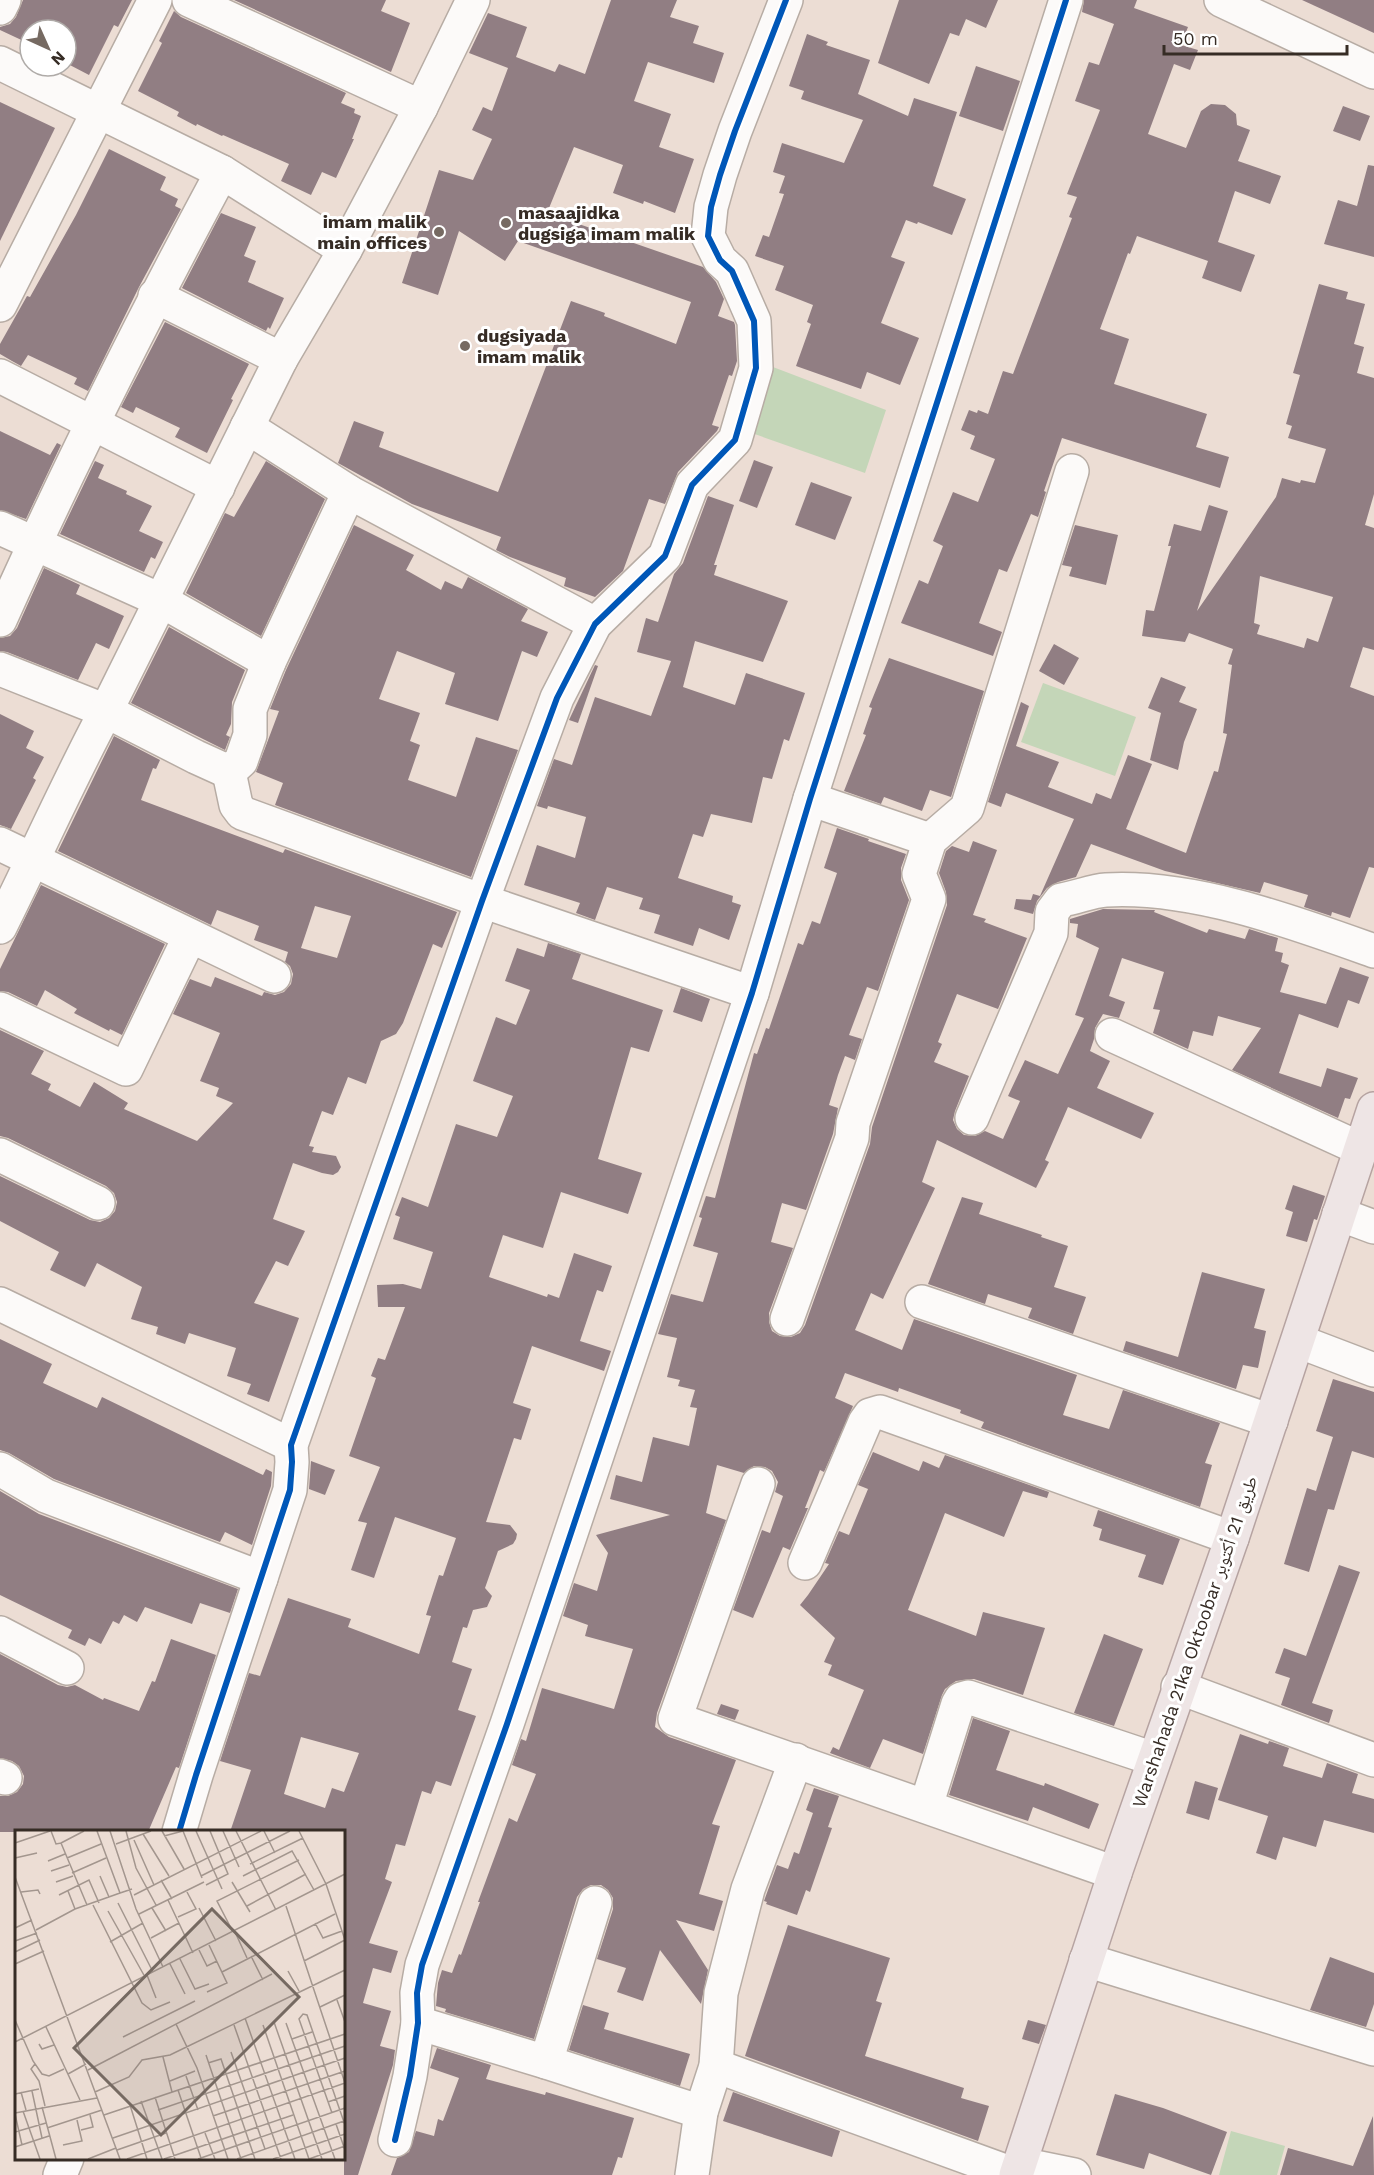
<svg xmlns="http://www.w3.org/2000/svg" width="1374" height="2175" font-family="'Work Sans','Noto Naskh Arabic',sans-serif">
<rect width="100%" height="100%" fill="#ecddd4"/>
<g fill="#c4d6b8">
<path d="M765 364 886 410 865 473 746 431Z"/>
<path d="M1043 683 1136 717 1115 776 1021 742Z"/>
<path d="M1231 2131 1285 2146 1277 2175H1219Z"/>
</g>
<g fill="#917e83" fill-rule="evenodd">
<path d="M23 0H132L118 27 114 25 89 75 66 63V30H30V44L0 30V27L10 24 16 17Z"/>
<path d="M234 0H386L381 11 410 23 391 72Z"/>
<path d="M611 0H677L670 17 699 26 693 43 724 53 714 83 648 62 634 101 671 114 659 147 694 159 675 213 644 201 643 204 613 193 623 165 574 147 547 213 703 267 716 282 724 299 718 316 734 322 735 325 737 361 732 376 729 375 712 425 719 427 717 431 678 472 665 504 649 499 623 571 595 597 564 586 566 578 510 557 496 550 501 537 412 504 338 463 354 421 384 432 379 447 498 492 571 301 605 313 604 316 676 344 691 302 518 241 505 261 459 231 438 295 402 283 439 170 473 180 492 139 472 130 483 107 492 111 508 68 469 53 488 13 527 27 516 57 555 72 559 64 585 74Z"/>
<path d="M899 0H998L986 28 966 19 959 36 950 33 929 84 878 63Z"/>
<path d="M1084 0H1137L1134 8 1188 27 1181 45 1198 50 1190 70 1174 64 1148 134 1186 148 1201 111 1211 104 1225 105 1236 114 1237 125 1250 130 1238 161 1281 176 1270 204 1235 191 1218 242 1255 255 1241 292 1202 278 1208 261 1137 236 1130 254 1128 253 1100 329 1129 339 1114 384 1207 414 1196 447 1229 457 1220 488 1062 438 1044 491 1046 492 1038 517 1031 514 1007 572 999 569 979 623 1002 632 993 656 901 623 919 580 928 584 943 546 933 541 953 492 978 502 995 459 970 449 975 436 961 430 969 410 977 413 978 410 988 414 1003 371 1013 374 1072 218 1069 217 1077 197 1067 194 1100 110 1075 101 1089 62 1099 65 1114 24 1082 12Z"/>
<path d="M1302 0H1374V33Z"/>
<path d="M174 11 181 17 346 93 341 103 355 109 354 113 361 116 352 139H354L336 178 322 172 311 195 281 181 289 164 223 135 222 136 197 124 196 126 177 116 179 112 138 91 162 43 159 41Z"/>
<path d="M807 34 828 42 826 45 870 60 858 94 908 116 914 98 957 112 933 186 966 199 952 235 918 222 917 224 906 220 891 257 905 262 881 323 919 338 900 385 867 372 861 389 796 366 811 324 807 322 813 305 775 290 784 266 755 256 763 235 769 237 784 194 779 193 785 176 773 172 782 143 844 163 863 120 801 99 804 91 789 86Z"/>
<path d="M976 66 1020 81 1003 131 959 116Z"/>
<path d="M0 102 55 128 0 241Z"/>
<path d="M1343 106 1370 116 1360 141 1333 131Z"/>
<path d="M109 149 166 177 160 190 178 199 175 206 181 209 139 287 88 391 74 384 77 378 28 355 21 366 12 361 0 354V344L27 296 30 297 76 215Z"/>
<path d="M1368 165 1374 166V257L1324 244 1338 200 1357 206Z"/>
<path d="M221 213 256 227 244 256 256 261 248 282 284 298 270 329 268 327 266 331 182 288Z"/>
<path d="M1319 284 1348 292 1346 299 1365 304 1354 344 1364 347 1357 373 1374 378V494L1365 525 1374 528V650L1363 647 1350 687 1374 696V868L1369 867 1350 918 1332 912 1331 916 1304 907 1308 895 1264 882 1260 893 1165 871 1091 844 1076 877 1058 882 1047 888 1037 901 1033 914 1014 909 1016 899 1031 900 1033 894 1040 896 1074 819 1006 793 1001 807 988 802 1021 702 1029 706 1016 746 1059 762 1048 787 1092 804 1096 793 1111 799 1128 755 1152 764 1126 829 1186 853 1214 771 1218 772 1227 734 1223 733 1232 665 1228 664 1233 649 1189 633 1185 642 1142 636 1146 610 1154 611 1171 546H1168L1174 524 1201 531 1209 505 1228 511 1197 611 1276 497 1282 478 1300 483 1301 480 1315 483 1326 449 1288 438 1292 426 1286 424 1300 375 1293 373ZM1260 576 1333 597 1318 642 1307 638 1304 648 1257 634 1260 625 1254 623Z"/>
<path d="M165 322 249 364 231 399 233 400 207 453 175 437 180 428 136 407 133 413 121 407Z"/>
<path d="M0 431 50 455 57 443 61 445 26 519 0 510Z"/>
<path d="M754 460 773 467 757 508 739 501Z"/>
<path d="M95 461 104 465 98 478 127 491 126 494 152 506 139 531 163 542 155 559 151 557 144 572 60 534Z"/>
<path d="M266 461 325 499 261 636 186 593 225 513 234 517Z"/>
<path d="M811 482 852 497 835 540 795 525Z"/>
<path d="M708 496 734 505 714 565H717L714 575 788 601 763 662 695 641 683 687 735 705 746 673 805 693 789 741 784 739 772 779 763 777 752 823 711 814 703 837 693 834 678 878 733 896 732 902 741 905 729 940 699 928 693 946 654 933 660 915 639 909 643 898 607 887 595 920 576 913 580 903 524 885 537 845 575 858 586 817 548 806 547 809 537 806 554 759 572 765 595 697 651 716 671 661 637 652 646 618 658 622 674 574 683 563Z"/>
<path d="M354 525 414 555 406 570 441 590 445 581 462 589 468 577 528 609 521 621 548 632 537 657 522 651 498 721 445 704 455 673 397 651 379 699 420 713 410 741 420 745 408 780 456 797 476 737 518 750 471 877 275 805 283 783 256 772 279 711 270 709 286 670Z"/>
<path d="M1075 525 1118 535 1106 585 1069 576 1072 567 1062 565Z"/>
<path d="M44 568 80 585 76 594 124 616 109 649 96 643 78 680 7 652 0 651V638L10 636 17 628Z"/>
<path d="M169 627 245 670 232 702 231 724 226 735 230 737 225 750 131 703Z"/>
<path d="M1054 644 1079 658 1064 685 1039 671Z"/>
<path d="M889 658 984 691 951 797 930 790 922 811 884 797 881 804 844 791 866 735 863 734 872 708 869 707Z"/>
<path d="M595 665 598 666 578 723 569 720Z"/>
<path d="M1161 677 1186 687 1179 702 1197 709 1184 742 1178 770 1150 760 1161 713 1148 708Z"/>
<path d="M0 714 34 731 26 748 44 757 33 778 36 780 11 829 0 825Z"/>
<path d="M114 736 160 760 156 769 153 768 141 800 283 853 285 849 457 912 442 948 433 944 403 1023 396 1034 381 1041 366 1084 348 1077 333 1115 322 1111 309 1146 314 1147 312 1152 336 1156 341 1167 338 1172 333 1175 322 1173 293 1163 273 1219 305 1231 288 1266 276 1261 254 1303 299 1318 269 1402 247 1394 251 1384 227 1376 236 1348 189 1333 185 1344 156 1334 158 1327 131 1319 142 1287 97 1263 85 1287 50 1270 59 1252 0 1221V1176L90 1220 100 1222 109 1218 115 1211 117 1202 114 1193 106 1186 8 1138 0 1136V1030L44 1051 31 1074 51 1084 48 1090 80 1107 94 1082 128 1103 124 1109 197 1141 233 1103 216 1096 219 1088 200 1081 220 1033 173 1014 190 979 211 987 215 977 262 996 264 992 275 995 284 992 291 984 293 974 290 966 285 962 288 952 254 940 259 926 217 910 211 925 58 851ZM315 906 351 916 337 958 301 948Z"/>
<path d="M837 828 869 839 868 841 906 854 901 868V880L909 900 878 991 867 987 849 1035 862 1039 855 1060 845 1056 838 1075 829 1105 838 1108 833 1134 806 1210 782 1203 771 1242 793 1248 769 1313V1322L772 1331 780 1336 791 1337 800 1333 805 1325 870 1144 872 1127 947 905 946 892 939 873 946 851 952 846 969 852 973 841 997 850 973 915 986 919 984 922 1027 938 998 1009 957 994 938 1042 942 1044 934 1062 969 1076 955 1111 953 1120 957 1129 964 1135 975 1136 985 1131 1003 1139 1020 1101 1008 1096 1025 1060 1058 1074 1084 1018 1075 1015 1099 948 1076 937 1078 924 1070 923V919L1103 909 1155 910 1154 912 1207 933 1209 929 1245 939 1249 929 1278 938 1275 951 1283 953 1281 962 1289 965 1280 992 1326 1004 1340 967 1369 977 1359 1004 1348 1000 1338 1028 1299 1014 1279 1073 1321 1087 1327 1068 1358 1078 1350 1099 1345 1098 1338 1118 1232 1070 1261 1028 1218 1016 1213 1036 1193 1031 1188 1049 1153 1033 1160 1010 1153 1009 1164 972 1122 958 1109 996 1125 1002 1119 1018 1103 1014 1095 1028 1094 1039 1090 1051 1110 1061 1097 1088 1154 1113 1141 1139 1068 1107 1045 1160 1049 1162 1036 1188 937 1140 922 1182 935 1188 883 1299 871 1293 855 1330 902 1350 914 1319 1077 1375 1063 1415 1109 1429 1123 1390 1220 1423 1205 1463 1212 1465 1200 1507 981 1428 984 1422 960 1413 961 1410 899 1388 898 1392 845 1373 835 1398 853 1406 824 1472 820 1470 805 1508H808L790 1550 783 1547 753 1618 733 1610 762 1530 770 1533 783 1496 775 1492 778 1482 772 1471 765 1467 754 1466 744 1473 717 1465 706 1513 726 1520 657 1713 655 1727 669 1737 736 1760 712 1824 720 1826 699 1894 723 1901 714 1931 676 1920 708 1970 701 2004 660 1950 643 2001 617 1992 626 1968 597 1959 613 1909V1898L608 1890 601 1885H591L583 1889 577 1897 534 2039 445 2012 446 2009 436 2006 438 1983 442 1970 452 1973 459 1954 461 1955 480 1902H478L509 1818 517 1822 536 1774 512 1765 521 1739 526 1741 542 1688 614 1709 633 1649 585 1636 588 1625 563 1616 574 1583 597 1591 608 1553 596 1535 670 1515 610 1499 616 1475 642 1482 653 1437 689 1446 697 1408 690 1407 695 1390 678 1386 680 1380 667 1377 677 1338 658 1334 671 1294 703 1302 718 1253 693 1246 702 1218 699 1217 706 1196 715 1198 754 1053 757 1054 766 1028 769 1029 798 943 803 945 812 921 820 924 837 873 824 868Z"/>
<path d="M41 885 165 944 122 1035 110 1029 109 1031 74 1013 77 1009 45 990 37 1006 8 992 0 991V969Z"/>
<path d="M548 943 581 954 572 979 663 1010 649 1052 631 1047 598 1159 642 1173 628 1214 561 1192 543 1248 503 1235 489 1277 547 1297 548 1294 559 1298 574 1253 612 1266 603 1292 597 1290 580 1341 611 1351 604 1371 532 1346 513 1403 531 1409 521 1440 514 1438 486 1522 510 1525 517 1534 516 1539 513 1544 498 1551 485 1588 492 1596 487 1607 473 1610 467 1628 463 1627 452 1662 472 1669 458 1710 476 1716 451 1786 436 1781 431 1794 422 1791 405 1846 396 1844 385 1879 392 1882 369 1943 398 1951 391 1973 373 1968 363 2003 391 2011 380 2046 395 2050 393 2065 358 2175H344V1832H230L251 1770 220 1761 249 1673 260 1676 288 1598 351 1619 348 1627 419 1654 431 1616 426 1615 439 1575 443 1576 456 1538 395 1517 374 1578 351 1570 367 1523 358 1521 380 1467 349 1456 376 1378 371 1376 378 1358 385 1360 405 1307H378L377 1285 403 1284 421 1289 433 1252 393 1239 400 1217 395 1215 402 1197 428 1207 456 1124 497 1137 513 1096 473 1081 496 1017 516 1025 530 990 505 981 517 948 544 957ZM301 1737 359 1753 344 1792 332 1788 325 1808 284 1794Z"/>
<path d="M681 988 710 999 702 1022 673 1012Z"/>
<path d="M1293 1185 1325 1196 1317 1220 1314 1219 1307 1242 1286 1236 1293 1212 1285 1209Z"/>
<path d="M962 1197 983 1203 979 1214 1042 1235 1041 1237 1068 1246 1054 1287 1086 1297 1073 1334 1028 1318 1032 1308 988 1294 985 1304 928 1284Z"/>
<path d="M1202 1272 1265 1289 1254 1328 1266 1331 1258 1368 1243 1365 1236 1389 1123 1351 1126 1341 1178 1357Z"/>
<path d="M0 1339 52 1364 43 1383 97 1408 102 1397 263 1475 266 1469 272 1472 271 1486 252 1545 225 1532 220 1542 54 1479 9 1453 0 1450Z"/>
<path d="M1333 1379 1374 1392V1458L1352 1451 1334 1510 1328 1509 1309 1572 1284 1564 1307 1488 1316 1491 1333 1437 1316 1431Z"/>
<path d="M873 1452 919 1471 923 1461 939 1468 945 1455 1049 1492 1047 1498 1023 1491 1004 1537 945 1513 908 1610 976 1636 983 1612 1045 1628 1023 1695 974 1679 956 1681 945 1689 942 1695 923 1754 883 1739 870 1768 830 1753 833 1747 839 1750 864 1690 828 1675 832 1665 824 1662 835 1638 800 1605 808 1595 829 1564 825 1563 839 1531 849 1535 868 1489 858 1485Z"/>
<path d="M311 1461 335 1470 325 1495 309 1489Z"/>
<path d="M0 1491 39 1514 238 1589 230 1613 200 1603 192 1624 145 1607 137 1622 124 1615 119 1624 113 1621 101 1644 89 1638 85 1646 68 1638 72 1630 0 1595Z"/>
<path d="M1098 1510 1180 1539 1163 1585 1138 1577 1146 1555 1099 1540 1102 1529 1093 1526Z"/>
<path d="M1339 1565 1360 1572 1312 1703 1333 1710 1329 1723 1281 1705 1290 1678 1275 1673 1284 1648 1306 1656Z"/>
<path d="M1104 1634 1143 1649 1114 1726 1074 1713Z"/>
<path d="M171 1639 216 1655 179 1768 176 1767 148 1832H0V1796H8L17 1792 23 1784 24 1776 19 1766 12 1761 0 1758V1654L58 1685 67 1687 75 1685 103 1700 104 1698 139 1711 152 1681 155 1682Z"/>
<path d="M721 1704 739 1710 735 1720 717 1714Z"/>
<path d="M973 1718 1010 1731 996 1770 1044 1786 1045 1783 1099 1804 1089 1829 1033 1807 1028 1821 949 1795Z"/>
<path d="M1240 1734 1268 1744 1269 1741 1289 1748 1283 1766 1322 1778 1327 1763 1358 1774 1352 1793 1374 1799V1833L1324 1820 1316 1847 1283 1837 1276 1860 1256 1853 1268 1816 1218 1800Z"/>
<path d="M1195 1781 1218 1788 1209 1820 1186 1813Z"/>
<path d="M814 1788 839 1796 828 1827 832 1828 810 1892 806 1890 797 1915 766 1904 767 1902 764 1901 777 1865 788 1869 794 1852 799 1854 813 1813 806 1810Z"/>
<path d="M788 1925 890 1958 876 2001 882 2003 865 2056 964 2088 961 2098 989 2106 978 2141 745 2056Z"/>
<path d="M1330 1957 1374 1973V2004L1366 2027 1310 2010Z"/>
<path d="M583 2005 609 2013 604 2029 690 2054 680 2086 569 2050Z"/>
<path d="M1028 2020 1046 2025 1039 2044 1022 2039Z"/>
<path d="M437 2048 491 2065 486 2079 545 2095 546 2092 634 2118 622 2158 618 2157 612 2175H391L397 2158 409 2152 416 2131 434 2136 438 2119 443 2121 459 2078 430 2068Z"/>
<path d="M733 2092 840 2131 832 2157 723 2121Z"/>
<path d="M1115 2094 1163 2108 1227 2132 1211 2175 1149 2153 1144 2169 1096 2155Z"/>
<path d="M1373 2116 1374 2175H1280L1288 2148 1353 2166Z"/>
</g>
<g fill="none" stroke-linecap="round" stroke-linejoin="round">
<g stroke="#b7aca4" stroke-width="36">
<g id="minor">
<path d="M189 0 421 107"/>
<path d="M1221 0 1374 72"/>
<path d="M0 8 4 0"/>
<path d="M0 63 222 172 345 250"/>
<path d="M155 296 281 359"/>
<path d="M0 305 155 0"/>
<path d="M0 376 218 487"/>
<path d="M247 427 349 492 595 624"/>
<path d="M0 528 160 600 269 662"/>
<path d="M0 620C68 468 143 319 222 172"/>
<path d="M0 669 106 711 196 757 229 772"/>
<path d="M229 772 236 805 242 813 482 901 752 993"/>
<path d="M229 772 241 761 250 735V709L269 662 349 492"/>
<path d="M810 799 930 840"/>
<path d="M0 844 274 976"/>
<path d="M0 927C36 855 68 782 106 711L281 359 345 250 421 107 473 0"/>
<path d="M0 1009 126 1069 190 936"/>
<path d="M1112 1035 1361 1149"/>
<path d="M972 1118 1051 933 1052 912 1061 900C1076 898 1091 891 1106 890 1193 885 1293 922 1374 951"/>
<path d="M0 1155 98 1203"/>
<path d="M1339 1214 1374 1227"/>
<path d="M922 1302 1271 1421"/>
<path d="M0 1304 291 1445"/>
<path d="M787 1319 852 1138 853 1123 929 899 919 874 930 840 967 808 1072 471"/>
<path d="M1298 1341 1374 1370"/>
<path d="M0 1469 46 1496 261 1578"/>
<path d="M758 1484 675 1719 1115 1873"/>
<path d="M805 1563 865 1422 870 1415 880 1412 1232 1538"/>
<path d="M0 1633 67 1668"/>
<path d="M1178 1687 1374 1760"/>
<path d="M0 1776 5 1778"/>
<path d="M926 1806 958 1704 961 1699 968 1697 1154 1759"/>
<path d="M179 1832 196 1775 290 1490 292 1462 291 1445 482 901 557 698 595 624 665 556 692 485 735 440 756 368 754 321 732 271 720 260 708 236 711 207 720 175 735 131 786 0"/>
<path d="M1086 1960 1374 2049"/>
<path d="M418 2023 546 2062 701 2112"/>
<path d="M546 2062 595 1903"/>
<path d="M716 2066 1016 2175"/>
<path d="M395 2140 410 2076 418 2023 417 1993 422 1965 507 1724 752 993 810 799 1066 0"/>
<path d="M1020 2164 1074 2175"/>
<path d="M60 2175 67 2158"/>
<path d="M692 2175 701 2112 716 2066 721 1993 748 1889 796 1760"/>
</g>
</g>
<g stroke="#b6a3a1" stroke-width="36">
<path id="major" d="M1016 2175 1115 1873 1232 1538 1374 1109"/>
</g>
<use href="#minor" stroke="#fcfaf9" stroke-width="33"/>
<use href="#major" stroke="#eee5e5" stroke-width="33"/>
<g stroke="#fff" stroke-width="10">
<g id="cycleway">
<path d="M179 1832 196 1775 290 1490 292 1462 291 1445 482 901 557 698 595 624 665 556 692 485 735 440 756 368 754 321 732 271 720 260 708 236 711 207 720 175 735 131 786 0"/>
<path d="M395 2140 410 2076 418 2023 417 1993 422 1965 507 1724 752 993 810 799 1066 0"/>
</g>
</g>
<use href="#cycleway" stroke="#0057b8" stroke-width="6"/>
</g>
<g fill="#766a62" stroke="#fff" stroke-width="2">
<circle cx="506" cy="223" r="6"/>
<circle cx="439" cy="232" r="6"/>
<circle cx="465" cy="346" r="6"/>
</g>
<g text-anchor="middle" stroke-width="6" stroke-linejoin="round" paint-order="stroke">
<g font-size="18" font-weight="bold" fill="#362c25" stroke="#fff" text-anchor="start">
<text x="518" y="219">masaajidka<tspan x="518" dy="21">dugsiga imam malik</tspan></text>
<text x="427" y="228" text-anchor="end">imam malik<tspan x="427" dy="21">main offices</tspan></text>
<text x="477" y="342">dugsiyada<tspan x="477" dy="21">imam malik</tspan></text>
</g>
<g font-size="18" fill="#362c25" stroke="#fff">
<text transform="translate(1195 1642) rotate(-71)" y="6">Warshahada 21ka Oktoobar طريق 21 أكتوبر</text>
</g>
</g>
<g transform="translate(15 1830)">
<rect width="330" height="330" fill="#ecddd4"/>
<path fill="none" stroke="#a3968e" stroke-width="1.5" d="M36 1 41 14 46 13 72 75M82 1 105 63 117 59M95 1 121 79 148 137M111 1 121 38 141 75M147 1 169 39M168 1 187 48M181 1 207 59M208 1 224 37M221 1 261 80M249 1 260 23M284 1 311 54 330 110M128 4 154 46M149 6 168 1M119 10 139 55M0 13 35 1M46 13 69 1M101 14 136 1M0 28 22 23M52 28 86 14M33 31 50 24M235 34 288 8M36 41 54 35M57 43 91 28M85 46 94 67M186 46 275 1M228 46 277 21 299 60M0 47 105 329M146 50 157 69M41 52 58 46M217 52 235 82M191 55 213 44 195 1M53 61 60 79M6 62 23 60 25 64M44 65 74 50 84 73M119 65 246 1M153 70 178 123M103 73 138 142M78 75 127 173 136 180 155 172M232 76 291 44M271 76 330 253M137 78 151 101M184 78 201 111M93 81 130 147M124 84 189 52M163 87 181 79 172 62M300 93 308 108 327 101M0 98 17 90M21 100 60 79 105 63M218 102 202 71 284 30M220 102 232 128M136 108 164 93M0 111 22 103M95 112 128 93M184 120 192 136 202 131M0 122 25 110M236 126 248 150M165 129 180 159 194 154M289 131 330 110M0 134 29 121M155 134 170 164M273 141 284 161M207 142 320 84M132 145 141 168M192 162 212 153 194 115M322 170 330 192M305 177 330 165M230 188 280 329M0 190 18 231 27 244 34 246 49 239M259 192 307 329M271 193 320 329M161 194 182 238 213 329M219 195 266 329M248 195 294 329M31 197 65 270M108 207 180 171M277 209 297 202M0 212 330 44M24 214 27 219 39 215M216 222 250 319M191 225 226 329M148 227 157 262M193 233 206 229 240 329M20 234 16 239 24 251 30 276M73 240 257 144M53 244 71 234M171 246 183 280M155 251 180 241M163 260 186 328M17 261 27 308M6 262 11 280M80 262 114 247 127 230 155 225 330 140M0 264 24 259M140 267 160 329M126 271 147 329M313 272 330 266M115 275 132 329M27 277 41 329M143 280 330 216M8 281 25 329M0 283 82 268M317 283 284 189 288 184 292 185 330 295M0 284 7 315M89 285 330 204M198 286 330 241M321 294 330 320M32 298 87 280M66 300 78 297 75 285M0 302 31 293M190 303 200 329M98 308 330 228M48 315 67 311 62 290M0 317 34 306M102 320 151 303M73 329 101 318M112 329 330 253M149 329 278 285M183 329 330 278M222 329 329 291M258 329 330 304M294 329 330 316"/>
<path fill="#766a62" fill-opacity="0.15" stroke="#766a62" stroke-width="3" d="M197 79 284 167 146 305 59 218Z"/>
<rect width="330" height="330" fill="none" stroke="#362c25" stroke-width="3"/>
</g>
<g transform="translate(48 48) rotate(135)"><circle r="28" fill="#ffffff" stroke="#afaba8" stroke-width="1.5"/>
<path d="M0-4.5L10 22L0 15L-10 22Z" fill="#766a62"/>
<text y="-9" font-size="16" font-weight="bold" text-anchor="middle" fill="#362c25">N</text>
</g>
<path d="M1164 45v9h183v-9" fill="none" stroke="#362c25" stroke-width="3"/>
<text x="1173" y="45" font-size="18" fill="#362c25" stroke="#ffffff" stroke-width="4.5" paint-order="stroke">50 m</text>
</svg>
